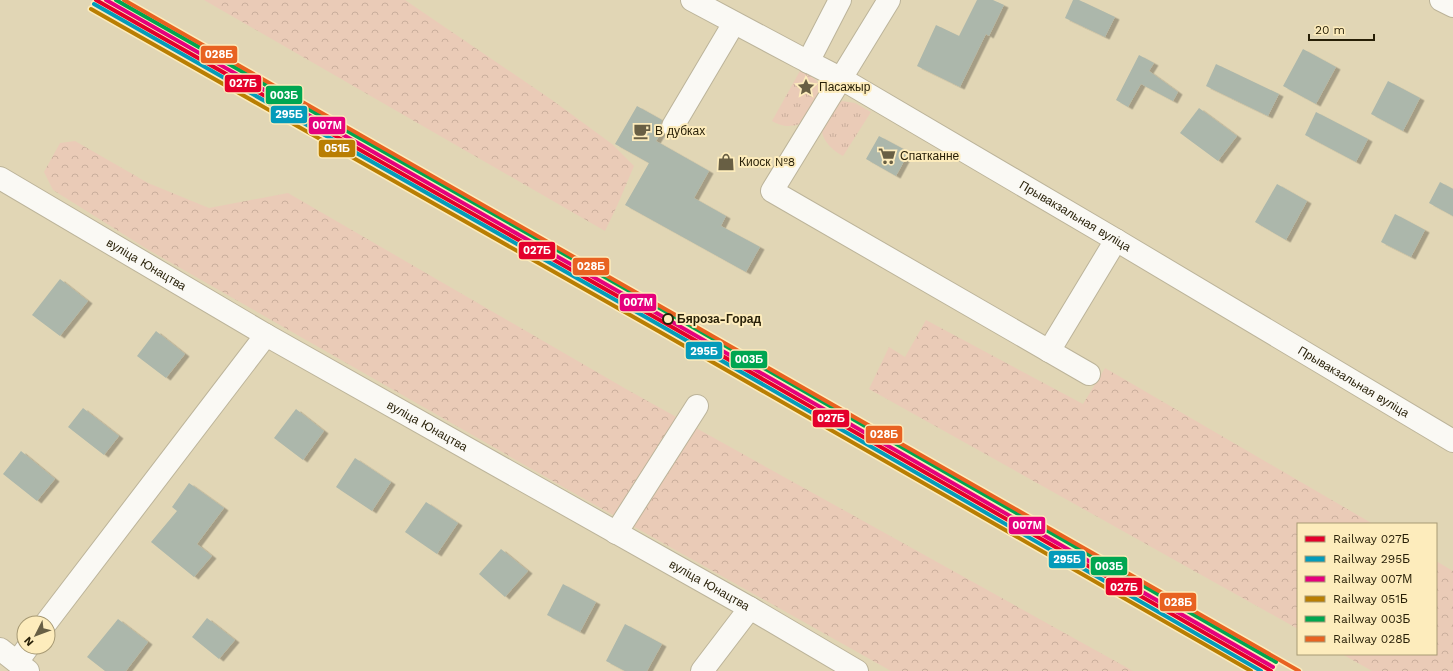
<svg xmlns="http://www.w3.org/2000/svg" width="1453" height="671" font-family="'Work Sans',sans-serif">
<defs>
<pattern id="grass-tufts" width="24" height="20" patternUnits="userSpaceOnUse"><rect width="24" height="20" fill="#eacbb7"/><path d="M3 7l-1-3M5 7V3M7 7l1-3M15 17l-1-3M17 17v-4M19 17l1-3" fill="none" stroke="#c9ae9c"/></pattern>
<pattern id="forest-crowns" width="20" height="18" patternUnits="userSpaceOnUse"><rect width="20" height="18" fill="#eacbb7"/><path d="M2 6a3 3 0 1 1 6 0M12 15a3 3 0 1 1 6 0" fill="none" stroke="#c9ae9c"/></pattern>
<filter id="shadow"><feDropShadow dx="4.5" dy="2.5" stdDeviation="0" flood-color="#0004"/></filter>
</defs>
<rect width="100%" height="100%" fill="#e1d6b5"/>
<g fill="url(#grass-tufts)">
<path d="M801 69 816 80 823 90 801 124C788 127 783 127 772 121Z"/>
<path d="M842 101 855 103 871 112 843 156C825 146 813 129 830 111 833 107 838 104 842 101Z"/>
</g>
<g fill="url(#forest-crowns)">
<path d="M204 0H405L552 100 612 144 634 166 617 206 605 231Z"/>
<path d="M75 141 148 183 209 208 288 193 626 389 1133 671H891L565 488 147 249 53 190 44 172 60 143Z"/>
<path d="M926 320 1083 404 1105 368 1373 524H1298V629L869 389 889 347 905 357Z"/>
<path d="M1436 561 1453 571V671H1372L1342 654H1436Z"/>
</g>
<g fill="#acb7ab" filter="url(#shadow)">
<path d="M977 0H993L1004 5 989 36 986 34 960 87 917 66 936 25 959 36Z"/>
<path d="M1073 0H1079L1115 17 1105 37 1065 18Z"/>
<path d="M1303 49 1336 67 1316 104 1283 86Z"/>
<path d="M1139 55 1154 63 1149 71 1178 92 1173 101 1141 84 1128 107 1116 100Z"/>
<path d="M1216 64 1279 94 1268 116 1206 86Z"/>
<path d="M1388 81 1420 98 1403 131 1371 114Z"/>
<path d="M637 106 662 120 661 125 662 131 656 141 709 171 694 198 726 216 721 226 760 247 746 272 625 205 649 163 615 144Z"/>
<path d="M1199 108 1237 136 1218 161 1180 133Z"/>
<path d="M1316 112 1368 139 1356 162 1305 135Z"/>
<path d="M879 136 909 152 896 176 866 159Z"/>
<path d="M1440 182 1453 189V216L1429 203Z"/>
<path d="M1277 184 1307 201 1286 240 1255 222Z"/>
<path d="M1395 214 1425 230 1411 257 1381 242Z"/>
<path d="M60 279 88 301 60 336 32 315Z"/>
<path d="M156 331 185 354 166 378 137 356Z"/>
<path d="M83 408 119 436 104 455 68 427Z"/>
<path d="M296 409 324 431 303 460 274 438Z"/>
<path d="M21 451 55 479 37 501 3 474Z"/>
<path d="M355 458 391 482 372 511 336 487Z"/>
<path d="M189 483 224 508 197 544 212 556 194 577 151 542 177 511 172 507Z"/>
<path d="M426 502 458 523 437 554 405 532Z"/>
<path d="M501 549 528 571 505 597 479 574Z"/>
<path d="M563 584 596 602 580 632 547 615Z"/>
<path d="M207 618 235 640 219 659 192 637Z"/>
<path d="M118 619 148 642 126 671H105L87 657Z"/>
<path d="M625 624 662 644 647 671H625L606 661Z"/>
</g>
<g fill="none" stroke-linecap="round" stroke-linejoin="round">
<g stroke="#bcb49a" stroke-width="24">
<g id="minor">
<path id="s1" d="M692 0 799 57 842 79 1116 240 1453 441"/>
<path d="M889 0 772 191 1089 374"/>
<path d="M1441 0 1453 6"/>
<path d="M808 62 840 0"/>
<path d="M673 126 734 23"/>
<path id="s2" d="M0 178 266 335 750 608 857 671"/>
<path d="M1049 351 1116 240"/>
<path d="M616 533 697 406"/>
<path d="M46 623 266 335"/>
<path d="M0 649 28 671"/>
<path d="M17 662 28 647"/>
<path d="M702 671 750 608"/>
</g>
</g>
<use href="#minor" stroke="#faf9f4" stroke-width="22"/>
<g stroke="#fdecbc" stroke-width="7">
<path id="rail-1" d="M96 0 665 323 1271 671"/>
</g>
<g stroke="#fdecbc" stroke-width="7">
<path id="rail-2" d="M94 4 663 327 1261 671"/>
</g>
<g stroke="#fdecbc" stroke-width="7">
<path id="rail-3" d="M106 0 667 319 1273 667"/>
</g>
<g stroke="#fdecbc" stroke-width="7">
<path id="rail-4" d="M91 9 660 332 1251 671"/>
</g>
<g stroke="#fdecbc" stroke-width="7">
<path id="rail-5" d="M116 0 670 314 1276 662"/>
</g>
<g stroke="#fdecbc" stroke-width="7">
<path id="rail-6" d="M124 0 1299 671"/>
</g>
<use href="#rail-1" stroke="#e4002b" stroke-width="4"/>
<use href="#rail-2" stroke="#049bba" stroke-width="4"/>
<use href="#rail-3" stroke="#e5007d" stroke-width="4"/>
<use href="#rail-4" stroke="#b97e02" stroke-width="4"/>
<use href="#rail-5" stroke="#00a651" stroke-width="4"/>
<use href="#rail-6" stroke="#e86221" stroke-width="4"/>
</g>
<defs>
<g id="sight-bare" transform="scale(1.38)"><path d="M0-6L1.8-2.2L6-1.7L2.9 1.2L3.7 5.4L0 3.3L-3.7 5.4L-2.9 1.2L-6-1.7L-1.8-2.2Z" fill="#685f44" stroke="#fdecbc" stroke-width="2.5" paint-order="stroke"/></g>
<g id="cafe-bare" transform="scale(1.38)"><path d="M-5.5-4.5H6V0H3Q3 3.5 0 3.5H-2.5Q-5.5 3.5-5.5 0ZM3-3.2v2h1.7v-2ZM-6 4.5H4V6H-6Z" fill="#685f44" stroke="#fdecbc" stroke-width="2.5" paint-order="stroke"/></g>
<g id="supermarket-bare" transform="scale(1.38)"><path d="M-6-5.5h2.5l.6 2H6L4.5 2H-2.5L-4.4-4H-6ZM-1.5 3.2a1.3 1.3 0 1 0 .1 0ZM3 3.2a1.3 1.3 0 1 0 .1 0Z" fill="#685f44" stroke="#fdecbc" stroke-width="2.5" paint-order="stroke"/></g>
<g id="shop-bare" transform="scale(1.38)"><path d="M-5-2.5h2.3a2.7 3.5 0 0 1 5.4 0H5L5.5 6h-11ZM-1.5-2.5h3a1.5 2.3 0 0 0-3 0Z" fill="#685f44" stroke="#fdecbc" stroke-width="2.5" paint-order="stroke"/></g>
</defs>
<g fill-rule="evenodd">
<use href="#sight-bare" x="806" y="87"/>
<use href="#cafe-bare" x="642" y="131"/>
<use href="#supermarket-bare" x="887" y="156"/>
<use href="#shop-bare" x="726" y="162"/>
</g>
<circle fill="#fdecbc" stroke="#271f07" stroke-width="2" cx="668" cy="319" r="5"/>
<g text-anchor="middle" stroke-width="4" stroke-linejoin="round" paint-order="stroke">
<g font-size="12" fill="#271f07" stroke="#fdecbc" text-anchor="start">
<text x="819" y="91">Пасажыр</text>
<text x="655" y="135">В дубках</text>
<text x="900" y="160">Спатканне</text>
<text x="739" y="166">Киоск №8</text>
</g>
<g font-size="12" fill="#271f07" stroke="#fdecbc">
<text dy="4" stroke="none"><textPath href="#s1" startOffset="440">Прывакзальная вуліца</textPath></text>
<text dy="4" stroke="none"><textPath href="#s2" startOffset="170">вуліца Юнацтва</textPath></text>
<text dy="4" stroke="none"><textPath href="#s1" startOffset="764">Прывакзальная вуліца</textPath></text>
<text dy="4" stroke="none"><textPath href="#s2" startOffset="494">вуліца Юнацтва</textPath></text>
<text dy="4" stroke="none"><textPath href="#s2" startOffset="818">вуліца Юнацтва</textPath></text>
</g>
<g font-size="12" font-weight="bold" fill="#271f07" stroke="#fdecbc" text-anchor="start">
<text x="677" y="323">Бяроза-Горад</text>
</g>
</g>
<g stroke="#fdecbc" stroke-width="1.5">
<rect x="200" y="45" width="38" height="19" rx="4" fill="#e86221"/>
<rect x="224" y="74" width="38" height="19" rx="4" fill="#e4002b"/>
<rect x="265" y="85" width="38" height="20" rx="4" fill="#00a651"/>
<rect x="270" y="105" width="38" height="19" rx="4" fill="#049bba"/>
<rect x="308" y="116" width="38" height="19" rx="4" fill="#e5007d"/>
<rect x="318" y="139" width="38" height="19" rx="4" fill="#b97e02"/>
<rect x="518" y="241" width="38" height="19" rx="4" fill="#e4002b"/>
<rect x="572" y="257" width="38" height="19" rx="4" fill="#e86221"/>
<rect x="619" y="293" width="38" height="19" rx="4" fill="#e5007d"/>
<rect x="685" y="341" width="38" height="19" rx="4" fill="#049bba"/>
<rect x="730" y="350" width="38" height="19" rx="4" fill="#00a651"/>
<rect x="812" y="409" width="38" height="19" rx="4" fill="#e4002b"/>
<rect x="865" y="425" width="38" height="19" rx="4" fill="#e86221"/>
<rect x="1008" y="516" width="38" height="19" rx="4" fill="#e5007d"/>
<rect x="1048" y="550" width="38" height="19" rx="4" fill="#049bba"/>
<rect x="1090" y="556" width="38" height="20" rx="4" fill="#00a651"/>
<rect x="1105" y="577" width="38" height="19" rx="4" fill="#e4002b"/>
<rect x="1159" y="592" width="38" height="20" rx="4" fill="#e86221"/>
</g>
<g font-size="11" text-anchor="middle" font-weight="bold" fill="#fff">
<text x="219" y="58">028Б</text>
<text x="243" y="87">027Б</text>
<text x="284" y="99">003Б</text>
<text x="289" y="118">295Б</text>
<text x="327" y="129">007М</text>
<text x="337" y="152">051Б</text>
<text x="537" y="254">027Б</text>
<text x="591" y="270">028Б</text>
<text x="638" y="306">007М</text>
<text x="704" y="355">295Б</text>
<text x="749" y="363">003Б</text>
<text x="831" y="422">027Б</text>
<text x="884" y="438">028Б</text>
<text x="1027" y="529">007М</text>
<text x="1067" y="563">295Б</text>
<text x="1109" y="570">003Б</text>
<text x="1124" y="591">027Б</text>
<text x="1178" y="606">028Б</text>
</g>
<rect x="1297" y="523" width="140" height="132" fill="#fdecbc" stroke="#a79a74"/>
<rect x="1305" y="536" width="20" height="6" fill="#e4002b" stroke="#a79a74"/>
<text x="1333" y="543" font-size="12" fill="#271f07">Railway 027Б</text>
<rect x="1305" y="556" width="20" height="6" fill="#049bba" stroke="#a79a74"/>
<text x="1333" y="563" font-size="12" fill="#271f07">Railway 295Б</text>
<rect x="1305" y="576" width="20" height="6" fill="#e5007d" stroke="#a79a74"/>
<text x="1333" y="583" font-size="12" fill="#271f07">Railway 007М</text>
<rect x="1305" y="596" width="20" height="6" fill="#b97e02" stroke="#a79a74"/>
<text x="1333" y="603" font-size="12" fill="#271f07">Railway 051Б</text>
<rect x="1305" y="616" width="20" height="6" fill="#00a651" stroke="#a79a74"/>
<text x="1333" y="623" font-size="12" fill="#271f07">Railway 003Б</text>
<rect x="1305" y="636" width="20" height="6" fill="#e86221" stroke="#a79a74"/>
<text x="1333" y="643" font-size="12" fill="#271f07">Railway 028Б</text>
<g transform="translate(36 635) rotate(228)"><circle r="19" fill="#fdecbc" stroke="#a79a74"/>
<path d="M0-3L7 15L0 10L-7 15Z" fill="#685f44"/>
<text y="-6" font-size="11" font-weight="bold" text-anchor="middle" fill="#271f07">N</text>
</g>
<path d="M1309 34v6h65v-6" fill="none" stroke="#271f07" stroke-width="2"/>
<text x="1315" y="34" font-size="12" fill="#271f07" stroke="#fdecbc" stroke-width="3" paint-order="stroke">20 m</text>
</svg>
